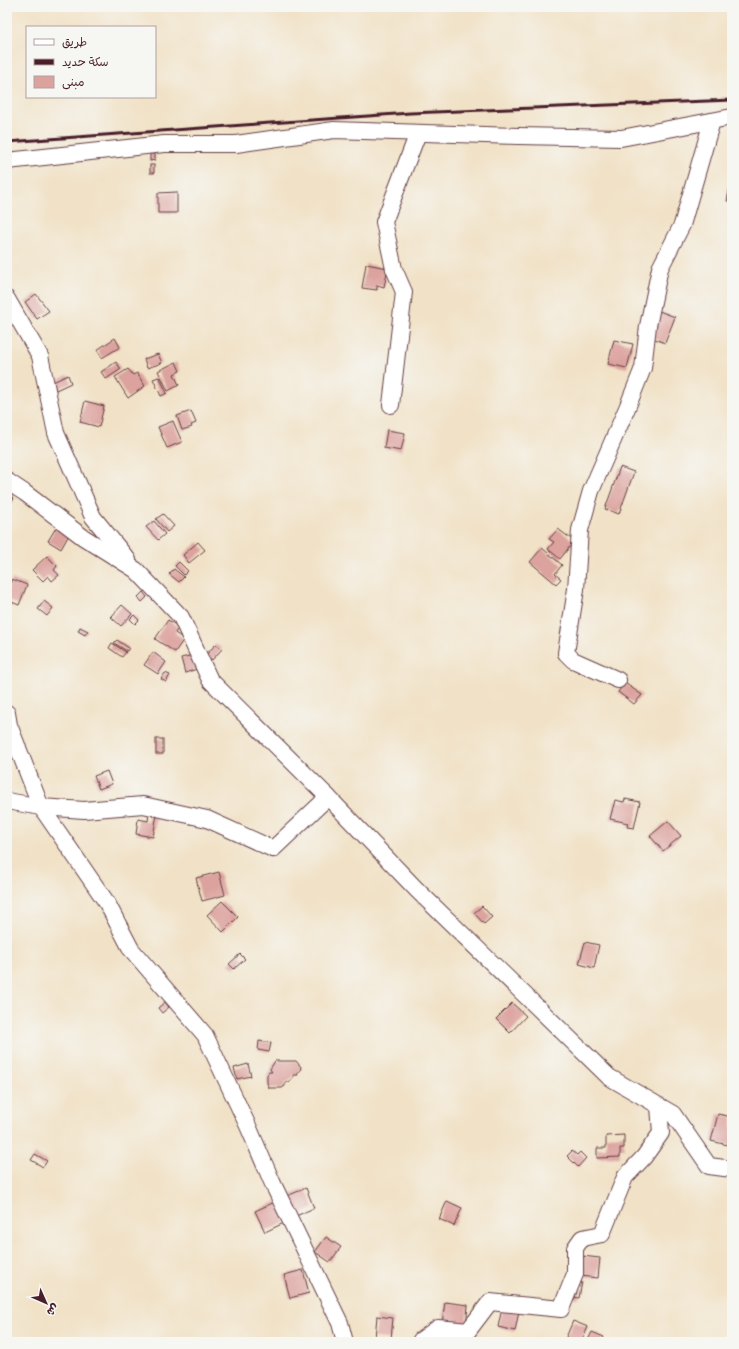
<svg xmlns="http://www.w3.org/2000/svg" width="739" height="1349" font-family="Itim,'Playpen Sans Arabic',sans-serif">
<rect width="100%" height="100%" fill="#f6f6f2"/>
<filter id="ink" filterUnits="userSpaceOnUse"><feTurbulence type="fractalNoise" baseFrequency=".025" numOctaves="2"/><feDisplacementMap in="SourceGraphic" scale="8" xChannelSelector="R" yChannelSelector="G"/><feConvolveMatrix kernelMatrix="1 2 1 2 8 2 1 2 1" color-interpolation-filters="sRGB"/></filter>
<filter id="wash" filterUnits="userSpaceOnUse"><feTurbulence type="fractalNoise" baseFrequency=".012" numOctaves="4" result="noise"/><feDisplacementMap in="SourceGraphic" scale="16" xChannelSelector="R" yChannelSelector="G"/><feGaussianBlur stdDeviation="0.9" result="paint"/><feColorMatrix in="noise" values="0 0 0 0 0 0 0 0 0 0 0 0 0 0 0 0 0 1.4 0 .05"/><feComposite in="paint" operator="in"/></filter>
<g filter="url(#wash)">
<rect width="100%" height="100%" fill="#f1e2c7"/>
<g id="blocks">
<g fill="#dca29e">
<path d="M150 154H155V160L150 161Z"/>
<rect x="150" y="165" width="4" height="8"/>
<path d="M731 181H732V202L727 201Z"/>
<path d="M177 192V213H158V193Z"/>
<path d="M366 264 388 268 384 287 377 285V290L362 288Z"/>
<path d="M36 294 49 311 37 319 25 302Z"/>
<path d="M659 311 675 317 665 343 650 337Z"/>
<path d="M115 338 120 347 102 358 97 350Z"/>
<path d="M614 340 633 344 627 368 608 364Z"/>
<path d="M158 354 162 363 147 368 144 359Z"/>
<path d="M116 362 121 369 106 379 101 372Z"/>
<path d="M176 362 180 371 174 374 179 385 168 391 158 371Z"/>
<path d="M128 369 133 375 137 373 145 386 128 398 115 377Z"/>
<path d="M68 375 71 383 56 390 53 382Z"/>
<path d="M159 377 167 393 161 396 153 379Z"/>
<path d="M85 401 104 406 99 427 80 422Z"/>
<path d="M191 411 196 423 191 425 192 427 182 430 177 416Z"/>
<path d="M173 421 182 442 167 448 158 427Z"/>
<path d="M387 430 405 433 401 451 384 448Z"/>
<path d="M620 467 634 472 619 514 605 509Z"/>
<path d="M7 492 14 499 9 505 7 503Z"/>
<path d="M163 514 174 526 167 532 156 519Z"/>
<path d="M154 521 165 534 158 540 146 527Z"/>
<path d="M57 526 70 533 61 549 48 541Z"/>
<path d="M558 529 574 541 560 559 548 549 554 542 549 539Z"/>
<path d="M198 542 205 550 189 563 183 555Z"/>
<path d="M542 548 562 565 555 574 561 579 556 584 530 562Z"/>
<path d="M47 556 57 566 54 570 59 575 52 581 48 576 43 581 32 570Z"/>
<path d="M179 562 188 571 184 575 175 566Z"/>
<path d="M174 569 184 577 179 582 169 574Z"/>
<path d="M12 579 27 585 19 605 7 600V590Z"/>
<path d="M143 592 147 597 142 602 138 597Z"/>
<path d="M44 601 53 608 47 616 38 609Z"/>
<path d="M122 605 132 614 121 626 111 617Z"/>
<path d="M134 615 139 620 135 624 130 619Z"/>
<path d="M168 620 179 627 175 633 184 639 175 652 155 639Z"/>
<path d="M80 627 88 631 85 635 78 631Z"/>
<path d="M117 640 129 648 127 651 114 643Z"/>
<path d="M112 643 126 652 122 657 109 648Z"/>
<path d="M216 644 222 649 212 660 206 655Z"/>
<path d="M153 652 166 662 158 674 144 665Z"/>
<path d="M193 655 197 669 185 673 181 658Z"/>
<path d="M165 673 170 675 166 682 161 679Z"/>
<path d="M625 683 642 695 634 704 618 692Z"/>
<rect x="156" y="739" width="7" height="15"/>
<path d="M107 771 112 784 99 789 94 776Z"/>
<path d="M625 799 640 802 634 828 627 827 628 823 610 819 615 800 624 802Z"/>
<path d="M149 813 157 814 153 837 136 834 138 819 148 821Z"/>
<path d="M668 821 681 836 663 851 650 836Z"/>
<path d="M219 872 225 895 202 901 196 878Z"/>
<path d="M222 901 238 917 223 932 207 915Z"/>
<path d="M482 906 492 917 484 924 474 913Z"/>
<path d="M585 942 599 945 594 968 579 964Z"/>
<path d="M240 954 245 959 234 969 229 964Z"/>
<path d="M165 1002 169 1007 162 1013 158 1008Z"/>
<path d="M512 1003 526 1016 510 1033 496 1019Z"/>
<path d="M259 1041 271 1043 269 1052 258 1050Z"/>
<path d="M275 1061H296L301 1067 300 1071 297 1073 298 1075H293V1078L288 1082H285V1086L282 1088H269L267 1083V1075L269 1072H272L270 1069Z"/>
<path d="M248 1064 251 1076 237 1079 234 1068Z"/>
<path d="M718 1114 732 1117V1146L711 1141Z"/>
<path d="M624 1135V1148H620V1157L597 1158V1148H606V1136Z"/>
<path d="M572 1151 577 1155 580 1152 586 1158 578 1167 567 1156Z"/>
<path d="M35 1154 47 1161 43 1167 31 1160Z"/>
<path d="M306 1188 314 1208 296 1216 287 1196Z"/>
<path d="M277 1201 286 1222 265 1232 255 1211Z"/>
<path d="M447 1201 462 1208 454 1226 439 1219Z"/>
<path d="M326 1237 341 1247 330 1262 315 1252Z"/>
<path d="M582 1256 600 1258 598 1278 580 1276Z"/>
<path d="M303 1270 309 1293 290 1298 284 1275Z"/>
<path d="M575 1281 582 1282 579 1298 573 1297Z"/>
<path d="M445 1302 468 1305 466 1327 442 1324Z"/>
<path d="M502 1308 519 1311 515 1331 498 1327Z"/>
<path d="M377 1316 393 1318 391 1339 375 1338Z"/>
<path d="M573 1321 588 1327 581 1342H564Z"/>
<path d="M592 1332 604 1337 601 1342H587Z"/>
</g>
</g>
</g>
<g filter="url(#ink)">
<use href="#blocks" fill-opacity="0" stroke="#633c42" stroke-width="1"/>
<g fill="none" stroke-linecap="round" stroke-linejoin="round">
<g stroke="#633c42" stroke-width="18">
<g id="minor">
<path d="M7 161 164 144H236L334 130 518 136 621 138 732 117"/>
<path d="M7 299 40 356 56 433 93 517 128 560"/>
<path d="M391 405 404 292 394 269 384 222 418 133"/>
<path d="M7 481 25 493 83 537 136 570 181 617 210 680 328 797 417 890 609 1077 673 1114 709 1166 732 1169"/>
<path d="M618 680 573 660 566 653 576 589 580 530 591 491 627 408 643 368 648 326 660 268 682 225 712 121"/>
<path d="M7 713 9 725 41 807 107 903 131 949 205 1035 248 1126 273 1184 340 1323 345 1342"/>
<path d="M7 801 41 807 84 810 143 805 207 819 273 849 328 797"/>
<path d="M420 1342 421 1340 438 1328 468 1331 490 1302 561 1309 575 1274V1248L582 1238 602 1234 625 1177 644 1157 661 1133 659 1106"/>
</g>
</g>
<use href="#minor" stroke="#fff" stroke-width="16"/>
<path stroke="#4a1f2b" stroke-width="3" d="M7 142 410 113 732 100"/>
</g>
</g>
<rect width="739" height="1349" fill="none" stroke="#f6f6f2" stroke-width="24"/>
<rect x="26" y="26" width="130" height="72" fill="#f6f6f2" stroke="#b1a0a2"/>
<rect x="34" y="39" width="20" height="6" fill="#ffffff" stroke="#b1a0a2"/>
<text x="62" y="46" font-size="12" fill="#4a1f2b">طريق</text>
<rect x="34" y="59" width="20" height="6" fill="#4a1f2b" stroke="#b1a0a2"/>
<text x="62" y="66" font-size="12" fill="#4a1f2b">سكة حديد</text>
<rect x="34" y="76" width="20" height="12" fill="#dca29e" stroke="#b1a0a2"/>
<text x="62" y="86" font-size="12" fill="#4a1f2b">مبنى</text>
<g transform="translate(46 1303) rotate(135)" stroke="#f6f6f2" stroke-width="3" paint-order="stroke">
<path d="M0-3L7 15L0 10L-7 15Z" fill="#4a1f2b"/>
<text y="-6" font-size="11" font-weight="bold" text-anchor="middle" fill="#4a1f2b">ش</text>
</g>
</svg>
